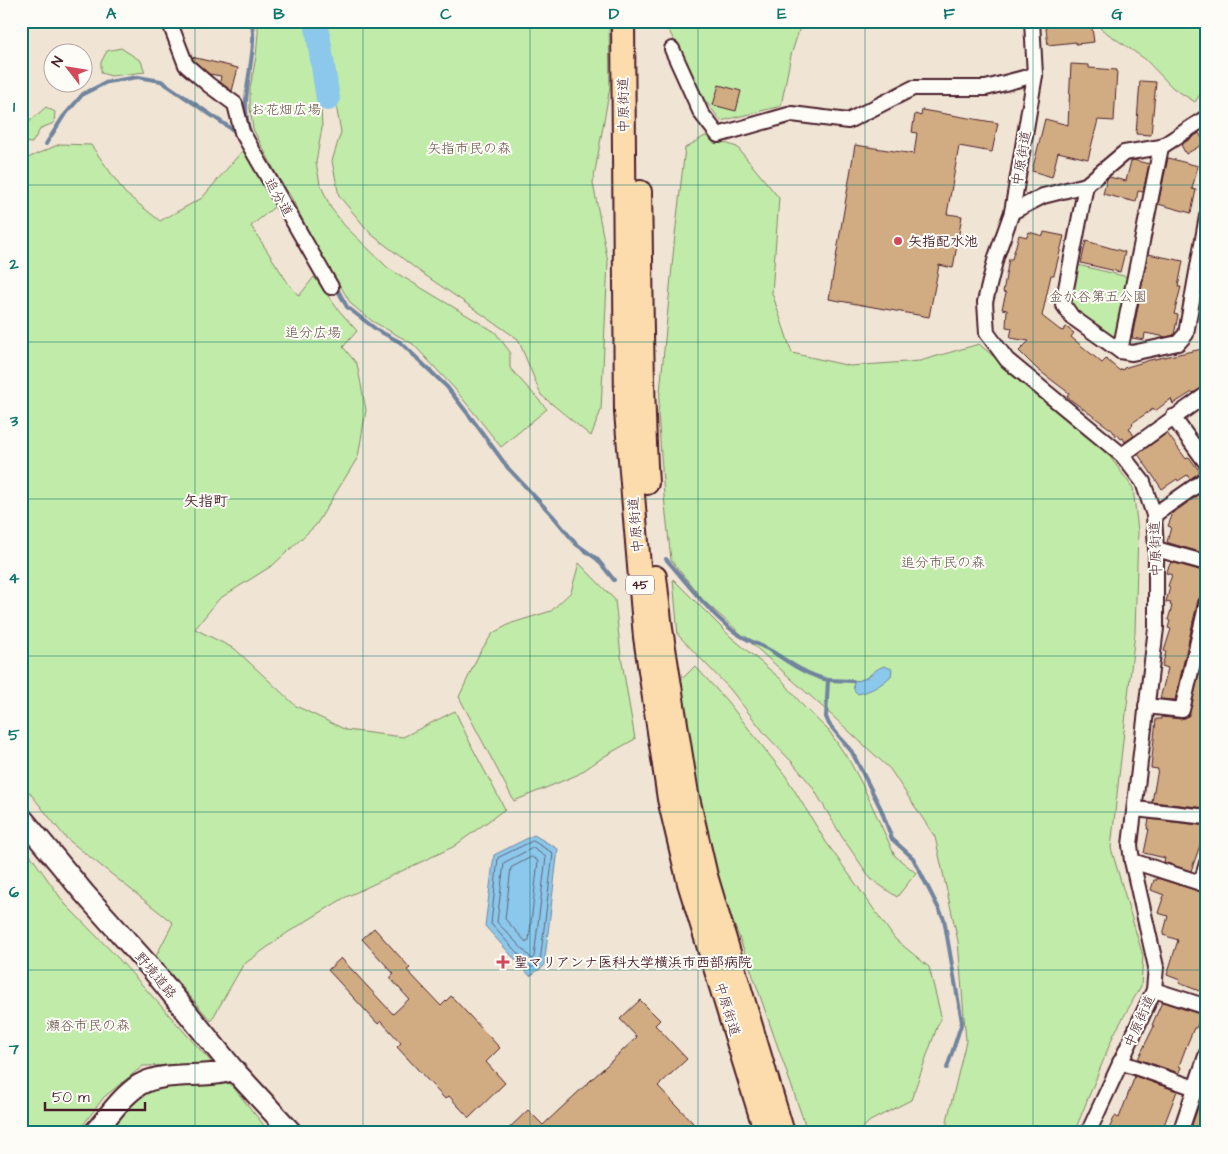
<svg xmlns="http://www.w3.org/2000/svg" width="1228" height="1154" font-family="'Architects Daughter','Klee One',sans-serif">
<rect width="100%" height="100%" fill="#f0e4d4"/>
<filter id="ink" filterUnits="userSpaceOnUse"><feTurbulence type="fractalNoise" baseFrequency=".02" numOctaves="2"/><feDisplacementMap in="SourceGraphic" scale="10" xChannelSelector="R" yChannelSelector="G"/><feConvolveMatrix kernelMatrix="1 2 1 2 8 2 1 2 1" color-interpolation-filters="sRGB"/></filter>
<g filter="url(#ink)">
<g fill="#c0eba8" stroke="#85856a">
<path d="M258 21H311L321 105 322 128 316 162 320 184 331 208 345 226 388 268 495 332 510 352V368L547 409 501 447 455 389 413 344 372 321 351 304 312 238 291 197 278 177 253 129 250 108V88L256 57 258 33Z"/>
<path d="M324 21H609L610 87 593 183 608 262 601 410 591 436 541 395 518 339 419 271 371 234 339 196 332 161 341 132 323 37Z"/>
<path d="M664 21H802L791 55 781 106 721 121 704 99Z"/>
<path d="M1099 21H1207V84L1195 102 1173 88 1145 59 1101 29Z"/>
<path d="M121 48 141 61 145 72 111 76 101 73V62L107 51Z"/>
<path d="M46 107 55 112 54 123 41 128 32 143 22 142 21 133 31 120Z"/>
<path d="M705 136 737 147 779 198 772 293 792 353 850 366 920 361 979 344 1108 454 1133 488 1138 531 1135 633 1111 848 1143 956 1141 986 1114 1034 1074 1133H947V1121L966 1041 958 941 935 837 890 769 826 710 703 600 671 560 664 496 658 413 675 235 685 148Z"/>
<path d="M60 144 91 145 125 193 160 221 202 198 243 150 278 204 251 226 288 283 299 296 314 277 337 308 357 331 343 347 357 364 366 410 358 457 316 525 273 565 219 599 195 629 235 649 296 706 346 730 403 737 455 711 473 749 505 809 453 847 344 898 287 933 243 965 211 1021 156 956 173 923 66 838 21 782V161Z"/>
<path d="M1078 265 1128 277 1117 336 1109 338 1072 307 1071 302Z"/>
<path d="M579 563 615 600 621 656 635 739 605 756 577 775 514 801 459 697 480 652 493 633 512 623 551 611 571 592Z"/>
<path d="M673 579 731 637 782 680 804 707 829 731 850 762 862 784 895 856 916 873 897 897 871 879 842 837 812 786 792 762 766 735 730 689 678 635Z"/>
<path d="M695 666 727 701 785 775 826 842 895 939 929 967 941 1016 911 1100 870 1121 857 1133H808L745 953 715 874 682 718 681 680Z"/>
<path d="M21 842 65 904 117 957 213 1064 143 1066 104 1097 77 1133H21Z"/>
<path d="M230 1083 270 1133H100L142 1090 164 1085Z"/>
</g>
<g fill="#8bc8eb" stroke="#71849e">
<path d="M884 666 892 669 891 676C881 685 872 691 858 694L854 690 853 681C871 680 870 671 884 666Z"/>
<path d="M534 835 558 849 544 966 530 976 485 926 494 855Z"/>
</g>
<g fill="none" stroke-linecap="round" stroke-linejoin="round">
<g stroke="#646378" stroke-width="1">
<path d="M533 841 553 853 540 962 531 968 491 924 498 858Z"/>
<path d="M533 848 546 857 534 957 532 959 497 922 504 863Z"/>
<path d="M532 857 538 861 529 940 526 942 505 919 511 868Z"/>
</g>
<g stroke="#71849e" stroke-width="4">
<path d="M251 135C239 103 252 73 253 41 254 35 252 28 252 21"/>
<path d="M46 144 63 117 83 94 107 82 138 77 161 81 239 134"/>
<path d="M336 287 347 307 377 330 400 342 447 387 475 423 508 468 553 516 576 544 597 559 614 580"/>
<path d="M666 559C687 583 707 610 732 630 744 640 760 644 773 652 791 664 807 675 828 680L826 717 829 724 852 752 881 809 892 839 913 858 944 919 962 1022 947 1068"/>
<path d="M828 680 853 681"/>
</g>
<path stroke="#8bc8eb" stroke-width="24" d="M316 21 328 99"/>
</g>
<g fill="#d1ac83" stroke="#4a1f2b">
<path d="M1045 21H1091L1094 42 1076 44V42L1048 45Z"/>
<path d="M192 57 238 68 232 91 220 82 221 76 209 74 193 60Z"/>
<path d="M1071 64 1089 65V68L1117 70 1114 121 1098 120 1088 159 1058 152 1052 177 1032 171 1045 119 1068 125Z"/>
<path d="M1140 81 1156 82 1151 135 1136 134Z"/>
<path d="M719 85 741 91 736 111 713 105Z"/>
<path d="M922 110 998 123 992 152 959 146 947 214 962 216 953 268 939 265 929 317 829 299 855 145 914 154 917 133 912 132 915 114 921 116Z"/>
<path d="M1199 133 1205 143 1186 154 1181 145Z"/>
<path d="M1168 158 1198 166 1192 189 1196 190 1191 213 1158 204Z"/>
<path d="M1133 160 1149 164 1143 192 1138 191 1136 202 1103 194 1107 179 1109 177 1126 181 1131 161Z"/>
<path d="M1029 232 1043 236 1044 232 1064 236 1054 275H1051L1042 316 1060 330 1063 331 1066 327 1074 333 1071 337 1102 363 1106 359 1120 371 1121 369 1123 370 1124 368 1150 360 1207 348V385L1193 393 1192 392 1173 404 1171 399 1155 411 1153 409 1132 423 1133 425 1129 428 1134 436 1125 442 1123 438 1121 439 1118 435 1116 436 1112 430 1067 397 1069 393 1037 369 1019 351 1029 341 1010 338 1012 328 1006 327 1007 310 1002 309 1006 293 1003 292 1009 259H1012L1019 235 1027 237Z"/>
<path d="M1086 241 1125 252 1120 272 1081 263Z"/>
<path d="M1148 254 1183 261 1178 287H1181L1174 314 1178 315 1174 335 1166 337 1145 333 1144 340 1132 338Z"/>
<path d="M1167 433 1186 459 1189 457 1200 472 1190 479 1187 475 1178 481 1177 479 1162 489 1138 454Z"/>
<path d="M1207 489V554L1169 543 1167 542 1171 527 1168 526 1173 513Z"/>
<path d="M1171 562 1206 572 1201 588 1207 589V593L1201 596 1198 600 1175 700 1160 699 1168 668 1162 666 1166 652 1164 651 1171 629 1168 628 1170 621 1168 620 1172 606 1170 605 1171 603 1166 602 1170 587 1168 586 1172 575 1166 573Z"/>
<path d="M1207 642V716L1202 746 1207 745V773H1205L1207 808 1152 802 1158 769 1151 768 1156 719H1161V717L1181 719 1189 715Z"/>
<path d="M1149 819 1207 826V835L1204 834 1191 871 1164 862 1165 858 1144 853 1149 829H1147Z"/>
<path d="M1157 878 1207 894V994L1179 983 1180 980 1167 975 1178 940 1163 935 1168 916 1158 913 1164 895 1151 890 1154 880H1157Z"/>
<path d="M374 928 410 968 407 970 441 1006 451 996 500 1048 486 1062 505 1083 469 1118 449 1096 445 1099 397 1047 401 1043 381 1021 378 1024 328 970 341 958 393 1014 409 999 390 978 394 974 362 939Z"/>
<path d="M640 1000 660 1020 655 1025 687 1059 658 1086 693 1123 682 1133H504L528 1110 543 1125 637 1037 620 1019Z"/>
<path d="M1162 1002 1202 1015 1196 1028H1194L1186 1047 1179 1066 1181 1067 1179 1073 1138 1059 1154 1026 1152 1025Z"/>
<path d="M1135 1076 1177 1091 1161 1133H1107L1115 1116 1119 1118Z"/>
<path d="M1201 1099 1207 1101V1133H1189Z"/>
</g>
<g fill="none" stroke-linecap="round" stroke-linejoin="round">
<g stroke="#4a1f2b" stroke-width="18">
<g id="street">
<path d="M169 21 186 65 209 85 235 104 242 132 331 287"/>
<path d="M1032 21 1035 75 1012 212 996 257 985 302 987 333 1007 360 1122 455 1143 482 1154 515 1156 549V628L1130 845 1132 861 1156 967 1154 990 1088 1133"/>
<path d="M672 49 701 113 718 135 792 114 848 121 913 88H986L1035 75"/>
<path d="M1086 185 1063 304 1072 317 1120 351 1132 353 1178 343 1186 334 1207 216"/>
<path d="M1012 212 1043 196 1086 185 1124 153 1161 147 1207 117"/>
<path d="M1120 351 1161 147"/>
<path d="M1173 417 1207 464"/>
<path d="M1122 455 1207 394"/>
<path d="M1154 515 1207 478"/>
<path d="M1156 549 1207 563"/>
<path d="M1146 706 1182 710 1207 602"/>
<path d="M1135 809 1207 817"/>
<path d="M1132 861 1207 885"/>
<path d="M1201 883 1207 863"/>
<path d="M1154 990 1207 1007"/>
<path d="M1120 1062 1207 1092"/>
<path d="M1180 1133 1207 1053"/>
</g>
</g>
<g stroke="#4a1f2b" stroke-width="24">
<g id="secondary">
<path d="M21 817 84 893 150 967 234 1070 292 1133"/>
<path d="M94 1133C108 1117 121 1097 139 1085 159 1073 189 1076 211 1074 219 1074 226 1072 234 1070"/>
</g>
</g>
<g stroke="#4a1f2b" stroke-width="26">
<g id="primary">
<path d="M623 21 626 412 645 637 669 799 689 883 766 1133"/>
<path d="M640 192C642 289 641 386 647 483"/>
<path d="M655 577 661 629 687 794 706 876 783 1133"/>
</g>
</g>
<use href="#street" stroke="#fdfcf7" stroke-width="14"/>
<use href="#secondary" stroke="#fdfcf7" stroke-width="20"/>
<use href="#primary" stroke="#fcdcac" stroke-width="22"/>
</g>
</g>
<path fill="none" stroke="#0f766e" stroke-width="1" stroke-opacity="0.55" d="M195 21V1133M363 21V1133M530 21V1133M698 21V1133M865 21V1133M1033 21V1133M21 185H1207M21 342H1207M21 499H1207M21 656H1207M21 812H1207M21 970H1207"/>
<g fill="#d1495b" stroke="#fdfcf7" stroke-width="2">
<circle cx="898" cy="241" r="5"/>
<path d="M500.5 954.5h5v5h5v5h-5v5h-5v-5h-5v-5h5z"/>
</g>
<g text-anchor="middle" stroke-width="4" stroke-linejoin="round" paint-order="stroke">
<rect fill="#fdfcf7" stroke="#806168" stroke-width="1" x="626" y="575.5" width="28" height="19" rx="4"/>
<g font-size="12" font-weight="bold" fill="#4a1f2b">
<text x="640" y="589">45</text>
</g>
<g font-size="14" fill="#4a1f2b" stroke="#fdfcf7">
<text transform="translate(623 105) rotate(-91)" y="5">中原街道</text>
<text transform="translate(1021 158) rotate(-80)" y="5">中原街道</text>
<text transform="translate(279 197) rotate(60)" y="5">追分道</text>
<text transform="translate(635 525) rotate(-95)" y="5">中原街道</text>
<text transform="translate(1155 549) rotate(-92)" y="5">中原街道</text>
<text transform="translate(156 975) rotate(50)" y="5">野境道路</text>
<text transform="translate(728 1009) rotate(73)" y="5">中原街道</text>
<text transform="translate(1139 1021) rotate(-66)" y="5">中原街道</text>
</g>
<g font-size="14" fill="#68524a" stroke="#fdfcf7">
<text x="286" y="114">お花畑広場</text>
<text x="469" y="153">矢指市民の森</text>
<text x="1098" y="301">金が谷第五公園</text>
<text x="313" y="337">追分広場</text>
<text x="943" y="567">追分市民の森</text>
<text x="88" y="1030">瀬谷市民の森</text>
</g>
<g font-size="14" font-weight="bold" fill="#4a1f2b" stroke="#fdfcf7" text-anchor="start">
<text x="908" y="246">矢指配水池</text>
<text x="514" y="967">聖マリアンナ医科大学横浜市西部病院</text>
</g>
<g font-size="15" font-weight="bold" fill="#4a1f2b" stroke="#fdfcf7">
<text x="206" y="506">矢指町</text>
</g>
</g>
<rect width="1228" height="1154" fill="none" stroke="#fdfcf7" stroke-width="55"/>
<g transform="translate(68 68) rotate(301)"><circle r="24" fill="#fdfcf7" stroke="#b5a4a5"/>
<path d="M0-4L9 19L0 12L-9 19Z" fill="#d1495b"/>
<text y="-8" font-size="14" font-weight="bold" text-anchor="middle" fill="#4a1f2b">N</text>
</g>
<path d="M45 1102v8h100v-8" fill="none" stroke="#4a1f2b" stroke-width="2.5"/>
<text x="52" y="1102" font-size="15" fill="#4a1f2b" stroke="#fdfcf7" stroke-width="4" paint-order="stroke">50 m</text>
<rect x="28" y="28" width="1172" height="1098" fill="none" stroke="#0f766e" stroke-width="2"/>
<g font-size="16" text-anchor="middle" font-weight="bold" fill="#0f766e">
<text x="111" y="19">A</text>
<text x="279" y="19">B</text>
<text x="446" y="19">C</text>
<text x="614" y="19">D</text>
<text x="782" y="19">E</text>
<text x="949" y="19">F</text>
<text x="1117" y="19">G</text>
<text x="14" y="112">1</text>
<text x="14" y="269">2</text>
<text x="14" y="426">3</text>
<text x="14" y="583">4</text>
<text x="14" y="740">5</text>
<text x="14" y="897">6</text>
<text x="14" y="1054">7</text>
</g>
</svg>
